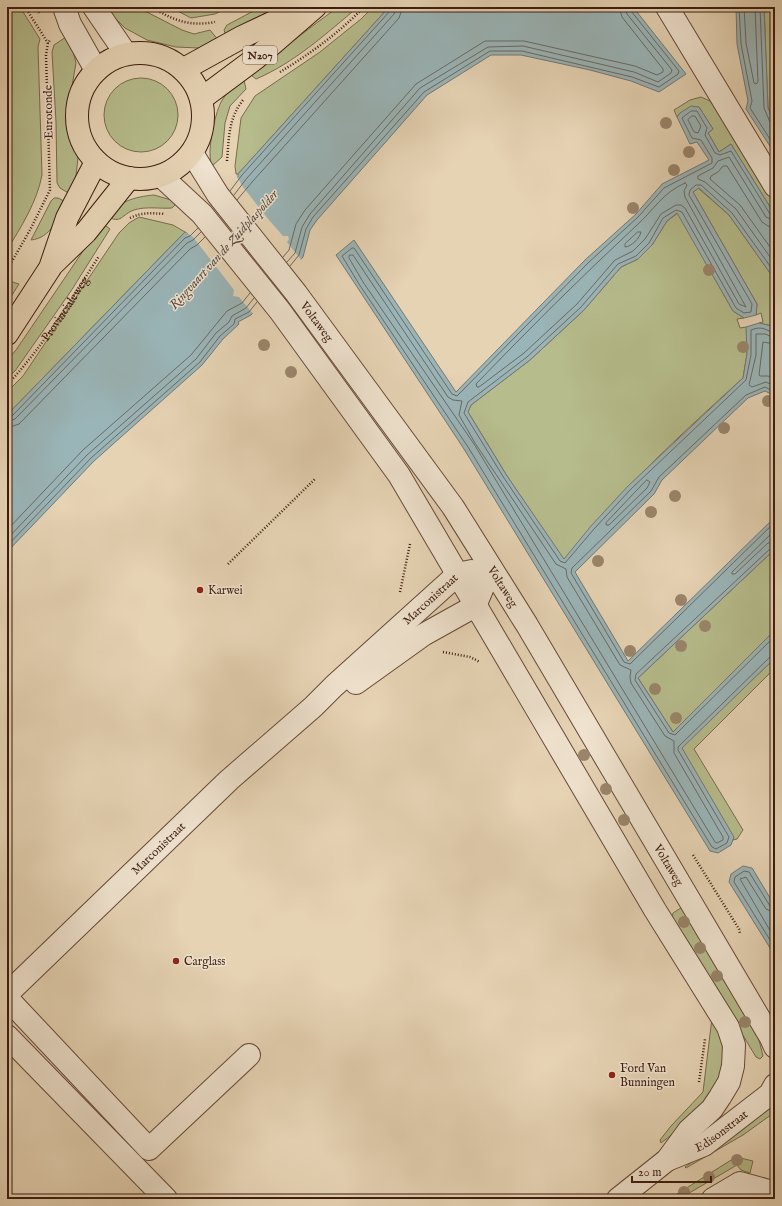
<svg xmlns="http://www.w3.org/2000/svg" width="782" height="1206" font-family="'IM FELL English',serif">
<rect width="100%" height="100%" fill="#e6d3b4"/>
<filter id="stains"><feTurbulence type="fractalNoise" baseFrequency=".005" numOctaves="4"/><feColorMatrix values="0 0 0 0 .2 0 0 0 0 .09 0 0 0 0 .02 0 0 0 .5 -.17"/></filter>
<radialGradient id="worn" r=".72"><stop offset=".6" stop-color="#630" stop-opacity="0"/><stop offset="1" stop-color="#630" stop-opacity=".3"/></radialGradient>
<g fill="#b6bc8c" stroke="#7a6c4e">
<path d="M7 7H20L40 39 38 47 42 175C37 202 21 227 7 250Z"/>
<path d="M112 7H137L182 30 194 34 210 30 219 41 199 48 176 47 147 40 125 28 107 10Z"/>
<path d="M170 7H229L215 14 191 18Z"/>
<path d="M261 7H280L226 36 224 30 227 25Z"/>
<path d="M338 7H358C327 33 294 63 256 79L251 75V72Z"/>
<path d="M373 7H389L238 174H236L235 166 241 118 255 96 320 52 361 19Z"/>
<path d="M764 7H775V124L768 108Z"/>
<path d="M69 35 76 63 67 115 68 130 78 158 76 176 70 194 60 188 57 183 56 122 52 52 54 45Z"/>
<circle cx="141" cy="115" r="37"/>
<path d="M242 78 244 80 246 89 230 106 225 123 222 157 212 166C206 153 215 114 221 102 226 93 235 85 242 78Z"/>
<path d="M701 97 710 101 726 120 775 200V215L731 144 719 152 708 133 713 129 699 107 680 113 677 117 674 110 690 100Z"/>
<path d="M698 188 729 215 775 280V331L772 326 759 323 763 322 761 313 756 315 757 304 693 192Z"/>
<path d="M154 195 178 202 172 208C159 209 147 206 134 210 122 214 121 225 107 216 120 201 134 197 154 195Z"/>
<path d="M54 198H58L66 202C58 218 51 238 31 240L51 201Z"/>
<path d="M678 213 733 311 744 318 737 319 740 328 746 327 747 328V354L743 378C680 435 617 493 564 560L507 476 468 412 471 405 530 360 584 310 621 267 638 259 652 245 667 221Z"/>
<path d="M139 217 173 225 185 232 7 415V392L23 376 119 233 129 223Z"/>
<path d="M102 223 110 229 71 291 15 371 7 378V360L16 350Z"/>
<path d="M9 281 19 284 7 303V283Z"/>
<path d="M775 549V630L673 732 638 678Z"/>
<path d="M775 658V668L694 749 743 830 737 839 733 840V837L681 748Z"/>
<path d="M684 906 754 1020 763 1056 760 1059 756 1057 672 917 673 913Z"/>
<path d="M712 1018C716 1025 722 1033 723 1040 730 1084 693 1119 661 1143L660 1140 671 1126 703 1092Z"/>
<path d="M775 1100V1112L743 1135 686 1168 685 1167Z"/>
<path d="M736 1157 753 1161 750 1173 741 1170 737 1165 679 1199H669Z"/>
</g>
<g fill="#9ab5b8" stroke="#757875">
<path d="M389 7H633L686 74 659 92 631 81 590 70 521 55H491L427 95 317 220 310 230 303 257 251 315 238 322 239 324 223 339 202 365 94 461 7 552V415L185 232 188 233 238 177V174Z"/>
<path d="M736 7H764L768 108 775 124V154L746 109 748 101 737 44Z"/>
<path d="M691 106 699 107 713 129 708 133 719 152 731 144 775 215V280L729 215 699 188 693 192 757 304 756 315 744 318 733 311 677 213 667 221 652 245 638 259 621 267 584 310 530 360 471 405 468 412 507 476 564 559 591 526 628 486 743 378 747 354 746 327 759 323 772 326 775 331V396L765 391 748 398 662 480 654 494 575 572 628 661 775 517V549L638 678 673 732 775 630V658L682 748 734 837 731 845 718 853 710 851 464 449 336 255 354 240 456 392 585 260 636 214 662 184 709 160 697 142 690 144 677 117 680 113Z"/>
<path d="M743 866 752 868 775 906V956L729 882 731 874Z"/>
</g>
<path fill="#e6d3b4" d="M236 175 243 187 269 220 283 236H288L289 239 287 242 302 261 254 315 239 297 233 296 234 290 221 273 193 237 186 232Z"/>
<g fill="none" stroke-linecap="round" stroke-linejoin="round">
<g stroke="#6c6964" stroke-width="1">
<path d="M739 7 741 44 752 101 750 108 775 147"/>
<path d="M744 7 746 43 754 83 756 84 758 82 755 7"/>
<path d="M760 7 764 108 770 122 775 125"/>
<path d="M692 116H695L701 126 698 133 694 132 688 120Z"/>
<path d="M685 183 687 185 684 191 685 197 746 307 739 304 685 208 681 205H676L661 214 645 239 633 251 615 260 577 304 524 353 479 387H477L476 384C528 330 581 277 636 226 654 210 662 193 685 183Z"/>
<path d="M230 191 242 175 390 11 391 7"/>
<path d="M234 195 247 178 394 14 397 7"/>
<path d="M237 200 253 181 399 18 403 7"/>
<path d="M775 216 770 214 731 151 720 155 715 153 705 135 707 128 697 111H691L682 118 692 138 701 140 712 158V163L664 188 638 217 588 263 457 396 452 394 354 248H352L342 256 359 284 468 447 712 847 716 849 727 843 729 837 678 750V747L771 656 775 655"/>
<path d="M775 221 766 217 729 157 718 161 713 168 698 176V179L705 182 736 209 775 264"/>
<path d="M775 228 768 226 762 222 727 166H723L718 172 711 176 710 179 740 205 775 254"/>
<path d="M638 232H641C640 238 631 247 625 247V244Z"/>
<path d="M350 255H353L448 397 453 400 462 401 459 415 475 443 556 564 566 569 567 577 620 665 631 670 630 677 631 683 665 736 674 741V753L723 837V840L717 843 715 842 474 444 363 282 349 258Z"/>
<path d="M283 257 289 250 296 224 305 210 416 84 485 41H524L635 66 657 75 663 72V69L622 17 619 7"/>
<path d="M287 262 295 253 302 227 310 214 420 88 488 47 523 46 634 72 658 82 671 73 672 70 627 14 625 7"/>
<path d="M290 266 299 255 306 229 313 217 424 92 490 51H522L632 77 659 87 678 74 679 71 631 11 630 7"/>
<path d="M775 273 732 213 701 185H696L690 190 689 195 752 304 751 312 744 313 736 308 682 212 676 210 663 218 649 243 636 256 618 264 581 307 527 357 468 402 464 413 504 478 560 561 565 563 594 529 631 489 746 380 751 355V330C763 325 766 331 775 333"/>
<path d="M775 338 765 334H756V355L749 385 752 387 766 382 775 386"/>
<path d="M775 344 763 342 759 375 760 376H768L775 379"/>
<path d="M775 392 765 387 746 395 659 477 651 491 572 568 571 573 624 662 630 664 775 522"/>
<path d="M7 417 12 416 185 238 190 236 198 228"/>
<path d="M7 422 15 419 187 243 193 240 201 232"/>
<path d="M7 428 19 424 190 249 197 245 205 237"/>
<path d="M647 480 650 482 647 488 609 525H606V523Z"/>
<path d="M7 530 83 450 191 355 227 311 242 303 250 293"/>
<path d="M775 530 732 572V574H735L768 543 775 542"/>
<path d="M7 539 87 455 196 359 216 333 229 322 232 316 246 308 254 298"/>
<path d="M7 546 91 458 200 362 220 336 234 324 235 319 249 312 257 302"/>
<path d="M775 547 771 548 636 674 635 680 669 733 675 735 775 636"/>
<path d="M775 908 770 906 749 872 744 871 735 877 734 882 775 948"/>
<path d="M775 913 766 909 746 877 740 879 775 939"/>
</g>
<g stroke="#674a39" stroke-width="24">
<g id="minor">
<path d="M64 7 70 24 96 70"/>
<path d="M94 7 126 54"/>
<path d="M667 7 775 186"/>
<path id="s2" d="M192 153 218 195 296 293 453 507 527 625 771 1038 775 1047"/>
<path d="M161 176 202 214 280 311 399 475 655 910 728 1027 734 1045 733 1066 729 1082 720 1097 712 1109 689 1130 667 1160 618 1199"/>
<path d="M356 683 423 635 475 606 491 568"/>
<path id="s3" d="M7 994 229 780 313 707 334 686 458 574 472 571"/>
<path d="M7 998 149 1149 249 1055"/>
<path d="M7 1036 166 1199"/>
<path id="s4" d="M667 1160 704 1145 770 1094 775 1085"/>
<path d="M713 1199 740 1183 769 1191 774 1199"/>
</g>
</g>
<g stroke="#3d1d10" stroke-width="24">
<g id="major">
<circle cx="140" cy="116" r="63"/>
<path d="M184 69 242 37 301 9"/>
<path d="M201 99 256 58 315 7"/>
<path d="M53 264 86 232 129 178"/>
<path d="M7 334 50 268 67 218 96 162"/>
</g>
</g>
<g stroke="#3d1d10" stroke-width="2.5" stroke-dasharray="1 2" stroke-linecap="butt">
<path d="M25 7 48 43"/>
<path d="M36 7 39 13"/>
<path d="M152 7C172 20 190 27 215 22"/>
<path d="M280 72C310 54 340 32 364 7"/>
<path d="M227 161C229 139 228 119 243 100"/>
<path d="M130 218C142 212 152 213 165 214"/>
<path d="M7 270 30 230 50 190 46 55 48 43 50 40"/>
<path id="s1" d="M7 385C43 347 71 300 99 256"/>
<path d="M228 564 315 479"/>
<path d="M400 592 410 544"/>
<path d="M443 652 470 657 480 662"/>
<path d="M693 855 739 929 740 934"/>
<path d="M699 1082 705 1039"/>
</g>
<use href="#minor" stroke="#efe2ce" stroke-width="22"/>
<use href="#major" stroke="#e6d3b4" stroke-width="22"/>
</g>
<g fill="#9a856b">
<circle cx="666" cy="123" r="6"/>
<circle cx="689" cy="152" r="6"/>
<circle cx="674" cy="170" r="6"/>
<circle cx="633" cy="208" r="6"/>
<circle cx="709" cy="270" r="6"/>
<circle cx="264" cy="345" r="6"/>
<circle cx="743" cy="347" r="6"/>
<circle cx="291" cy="372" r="6"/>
<circle cx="768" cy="401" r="6"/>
<circle cx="724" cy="428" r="6"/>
<circle cx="675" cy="496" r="6"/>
<circle cx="651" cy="512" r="6"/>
<circle cx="598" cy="561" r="6"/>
<circle cx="681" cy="600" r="6"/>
<circle cx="705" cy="626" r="6"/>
<circle cx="681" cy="646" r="6"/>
<circle cx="630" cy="651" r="6"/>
<circle cx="655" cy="689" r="6"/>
<circle cx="676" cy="718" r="6"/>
<circle cx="584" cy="755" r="6"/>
<circle cx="606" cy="789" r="6"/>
<circle cx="624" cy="820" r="6"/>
<circle cx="684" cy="922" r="6"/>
<circle cx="700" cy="948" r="6"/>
<circle cx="717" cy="976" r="6"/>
<circle cx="745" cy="1022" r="6"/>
<circle cx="737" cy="1160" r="6"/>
<circle cx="709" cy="1177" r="6"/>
<circle cx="684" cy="1192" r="6"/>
</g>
<g fill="#8f2418" stroke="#efe2ce" stroke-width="1.5">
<circle cx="200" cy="590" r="4"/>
<circle cx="176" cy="961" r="4"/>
<circle cx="612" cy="1075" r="4"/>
</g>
<g text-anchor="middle" stroke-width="3" stroke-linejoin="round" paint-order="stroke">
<rect fill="#efe2ce" stroke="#725849" stroke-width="1" x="243" y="46" width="34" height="18" rx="3"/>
<g font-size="11" font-weight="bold" fill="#3d1d10">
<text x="260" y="59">N207</text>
</g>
<g font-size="12" fill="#3d1d10" stroke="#efe2ce">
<text transform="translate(48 112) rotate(-91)" y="4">Eurotonde</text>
<text dy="4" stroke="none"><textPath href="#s1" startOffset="96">Provincialeweg</textPath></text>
<text dy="4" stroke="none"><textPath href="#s2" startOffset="210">Voltaweg</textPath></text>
<text dy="4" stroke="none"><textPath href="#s2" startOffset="534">Voltaweg</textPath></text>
<text dy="4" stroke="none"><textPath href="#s3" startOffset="579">Marconistraat</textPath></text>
<text dy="4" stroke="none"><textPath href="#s3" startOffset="210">Marconistraat</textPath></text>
<text dy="4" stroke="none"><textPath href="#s2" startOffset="858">Voltaweg</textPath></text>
<text dy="4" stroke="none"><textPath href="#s4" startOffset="62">Edisonstraat</textPath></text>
</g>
<g font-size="12" fill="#3d1d10" stroke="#efe2ce" text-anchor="start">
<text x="208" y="594">Karwei</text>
<text x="184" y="965">Carglass</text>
<text x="620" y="1072">Ford Van<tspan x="620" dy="14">Bunningen</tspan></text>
</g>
<g font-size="13" font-style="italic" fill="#594b42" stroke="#efe2ce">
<text transform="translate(223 249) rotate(-48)" y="5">Ringvaart van de Zuidplaspolder</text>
</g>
</g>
<rect width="782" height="1206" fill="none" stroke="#e6d3b4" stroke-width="24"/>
<rect x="8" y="8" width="766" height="1190" fill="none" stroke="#3d1d10" stroke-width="2"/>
<rect x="12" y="12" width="758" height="1182" fill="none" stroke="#3d1d10"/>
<path d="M632 1176v6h79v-6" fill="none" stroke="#3d1d10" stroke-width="2"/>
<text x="638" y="1176" font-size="12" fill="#3d1d10" stroke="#efe2ce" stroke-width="3" paint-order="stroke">20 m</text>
<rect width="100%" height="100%" filter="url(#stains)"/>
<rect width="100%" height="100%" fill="url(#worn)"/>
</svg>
